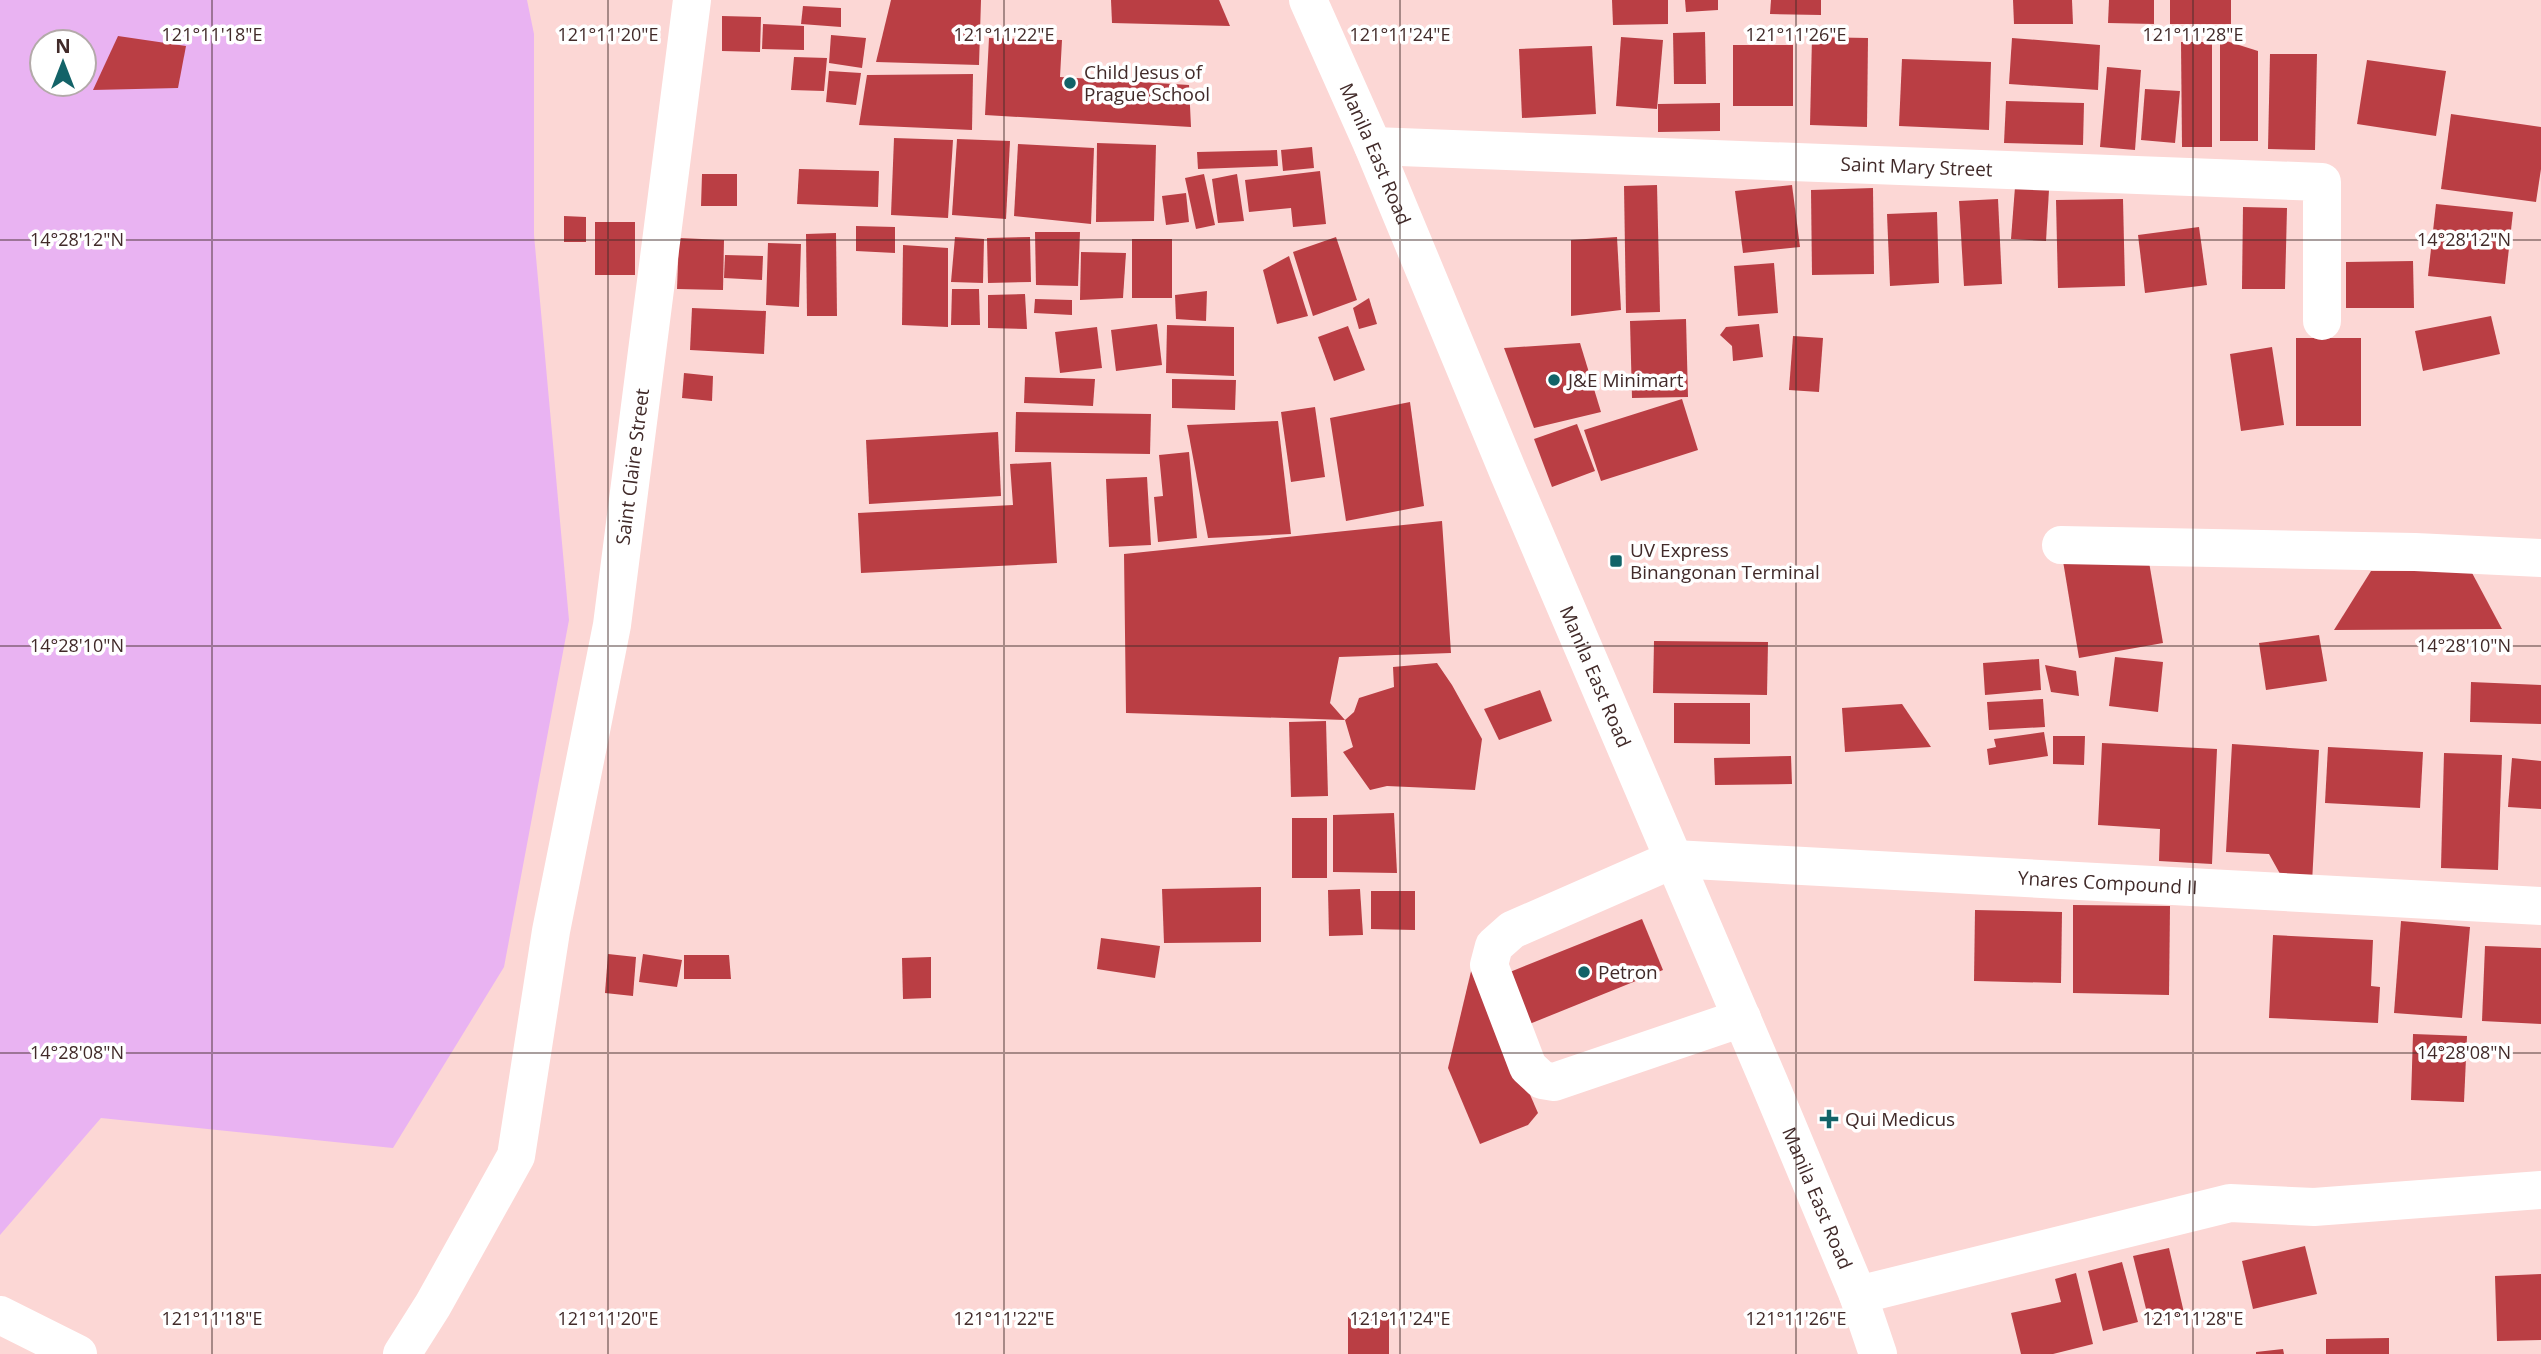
<svg xmlns="http://www.w3.org/2000/svg" width="2541" height="1354" font-family="'Open Sans',sans-serif">
<rect width="100%" height="100%" fill="#fcd7d5"/>
<path fill="#e9b3f2" fill-rule="evenodd" d="M0 0H527L534 34V235L569 620 504 967 393 1148 101 1118 0 1235ZM42 42H84V84H42Z"/>
<g fill="#ba3e44">
<path d="M891 0H981L979 65 876 62Z"/>
<path d="M1111 0H1219L1230 26 1112 23Z"/>
<path d="M1612 0H1668V24L1613 25Z"/>
<path d="M1685 0H1718V10L1686 12Z"/>
<path d="M1771 0H1821V15L1770 14Z"/>
<path d="M2013 0H2072L2073 24H2014Z"/>
<path d="M2109 0H2154V24L2108 23Z"/>
<rect x="2170" y="0" width="61" height="24"/>
<path d="M803 6 841 8V27L801 24Z"/>
<path d="M722 16 761 17 760 52 722 51Z"/>
<path d="M763 24 804 26V50L762 49Z"/>
<path d="M1705 32 1706 84H1674L1673 33Z"/>
<path d="M831 35 866 38 862 68 829 63Z"/>
<path d="M118 36 186 46 178 88 93 90Z"/>
<path d="M1621 37 1663 40 1657 109 1616 106Z"/>
<path d="M1812 37 1868 38 1867 127 1810 125Z"/>
<path d="M989 38 1062 40 1060 77 1189 85 1191 127 985 115Z"/>
<path d="M2012 38 2100 45 2098 90 2009 84Z"/>
<path d="M2220 39 2258 51V141H2220Z"/>
<path d="M2181 42H2212V147H2182Z"/>
<rect x="1733" y="45" width="60" height="61"/>
<path d="M1592 46 1596 114 1522 118 1519 49Z"/>
<path d="M2270 54H2317L2315 150 2268 149Z"/>
<path d="M794 57 827 58 824 91 791 90Z"/>
<path d="M1902 59 1991 62 1989 130 1899 126Z"/>
<path d="M2367 60 2446 71 2436 136 2357 124Z"/>
<path d="M2107 67 2141 70 2135 150 2100 147Z"/>
<path d="M829 71 861 73 856 105 826 102Z"/>
<path d="M973 74 972 130 859 125 867 75Z"/>
<path d="M2145 89 2180 91 2175 143 2141 140Z"/>
<path d="M2006 101 2084 103 2083 145 2004 143Z"/>
<path d="M1720 103V131L1658 132V104Z"/>
<path d="M2451 114 2541 127V169L2536 202 2441 189Z"/>
<path d="M894 138 953 140 948 218 891 215Z"/>
<path d="M957 139 1010 141 1006 219 952 215Z"/>
<path d="M1097 143 1156 145 1154 221 1096 222Z"/>
<path d="M1018 144 1094 148 1091 224 1014 216Z"/>
<path d="M1312 147 1314 168 1283 171 1281 150Z"/>
<path d="M1277 150 1278 166 1198 169 1197 152Z"/>
<path d="M799 169 879 171 878 207 797 204Z"/>
<path d="M1320 171 1326 224 1293 227 1291 208 1249 212 1245 180Z"/>
<path d="M702 174H737V206H701Z"/>
<path d="M1204 174 1215 225 1196 229 1185 178Z"/>
<path d="M1237 174 1244 221 1218 223 1212 179Z"/>
<path d="M1657 185 1660 312 1626 313 1624 186Z"/>
<path d="M1792 185 1800 247 1743 253 1735 191Z"/>
<path d="M2015 187 2049 190 2046 241 2011 239Z"/>
<path d="M1873 188 1874 274 1812 275 1811 190Z"/>
<path d="M1186 193 1189 222 1166 225 1162 196Z"/>
<path d="M1998 199 2002 284 1964 286 1959 201Z"/>
<path d="M2123 199 2125 286 2058 288 2056 200Z"/>
<path d="M2436 204 2513 212 2505 284 2428 276Z"/>
<path d="M2243 207 2287 208 2285 289H2242Z"/>
<path d="M1937 212 1939 283 1890 286 1887 214Z"/>
<path d="M564 216 586 217V242H564Z"/>
<rect x="595" y="222" width="40" height="53"/>
<path d="M856 226 895 227V253L856 251Z"/>
<path d="M2199 227 2207 285 2145 293 2138 235Z"/>
<path d="M1035 232H1080L1078 286 1036 285Z"/>
<path d="M836 233 837 316H807L806 234Z"/>
<path d="M955 237 984 239 983 283 951 282Z"/>
<path d="M1030 237 1031 282 988 283 987 238Z"/>
<path d="M1336 237 1357 300 1313 316 1293 252Z"/>
<path d="M1617 237 1621 310 1571 316V240Z"/>
<path d="M679 238 724 240 723 290 677 289Z"/>
<rect x="1132" y="239" width="40" height="59"/>
<path d="M768 243 801 244 799 307 766 305Z"/>
<path d="M903 245 948 248V327L902 325Z"/>
<path d="M1081 252 1126 253 1123 298 1080 300Z"/>
<path d="M725 255 763 256 762 280 724 278Z"/>
<path d="M1289 256 1308 316 1277 324 1263 270Z"/>
<path d="M2413 261 2414 308H2346V262Z"/>
<path d="M1774 263 1778 313 1738 316 1734 266Z"/>
<path d="M952 289H979L980 325H951Z"/>
<path d="M1207 291 1206 321 1176 319 1175 295Z"/>
<path d="M1025 294 1027 329 988 328V295Z"/>
<path d="M1369 298 1377 324 1359 329 1353 308Z"/>
<path d="M1035 299 1072 300V315L1034 313Z"/>
<path d="M692 308 766 311 764 354 690 350Z"/>
<path d="M2491 316 2500 354 2423 371 2415 331Z"/>
<path d="M1686 319 1688 397 1632 398 1630 321Z"/>
<path d="M1157 324 1162 365 1116 371 1111 330Z"/>
<path d="M1759 324 1763 357 1733 361 1732 346 1720 335 1726 327Z"/>
<path d="M1167 325 1234 327V376L1166 373Z"/>
<path d="M1348 326 1365 370 1334 381 1318 337Z"/>
<path d="M1097 327 1102 368 1060 373 1055 332Z"/>
<path d="M1793 336 1823 338 1819 392 1789 390Z"/>
<rect x="2296" y="338" width="65" height="88"/>
<path d="M1580 343 1601 412 1534 428 1504 348Z"/>
<path d="M2272 347 2284 425 2241 431 2230 354Z"/>
<path d="M684 373 713 376 712 401 682 398Z"/>
<path d="M1025 377 1095 379 1093 406 1024 403Z"/>
<path d="M1172 379 1236 380 1235 410 1172 408Z"/>
<path d="M1682 399 1698 450 1601 481 1584 430Z"/>
<path d="M1410 402 1424 506 1346 521 1330 418Z"/>
<path d="M1315 407 1325 477 1291 482 1281 412Z"/>
<path d="M1016 412 1151 414 1150 454 1015 452Z"/>
<path d="M1278 421 1291 534 1208 538 1187 425Z"/>
<path d="M1577 424 1595 471 1552 487 1534 439Z"/>
<path d="M998 432 1001 496 869 504 866 440Z"/>
<path d="M1189 452 1197 538 1158 542 1154 497 1163 496 1159 455Z"/>
<path d="M1051 462 1057 563 861 573 858 513 1013 505 1010 464Z"/>
<path d="M1147 477 1151 545 1109 547 1106 479Z"/>
<path d="M1442 521 1451 653 1339 657 1330 703 1345 720 1126 713 1124 554Z"/>
<path d="M2062 555 2149 562 2163 643 2079 658Z"/>
<path d="M2371 571H2471L2502 629 2334 630Z"/>
<path d="M2319 635 2327 681 2266 690 2259 643Z"/>
<path d="M1654 641 1768 642 1767 695 1653 693Z"/>
<path d="M2115 657 2163 662 2158 712 2109 706Z"/>
<path d="M2039 659 2041 690 1985 695 1983 663Z"/>
<path d="M1437 663 1452 685 1482 739 1475 790 1387 786 1370 790 1343 752 1353 747 1345 720 1354 712 1359 698 1394 687 1393 667Z"/>
<path d="M2045 665 2076 671 2079 696 2051 692Z"/>
<path d="M2471 682 2541 685V724L2470 722Z"/>
<path d="M1540 690 1552 721 1499 740 1484 709Z"/>
<path d="M2043 699 2045 727 1989 730 1987 702Z"/>
<path d="M1674 703H1750V744L1674 743Z"/>
<path d="M1902 704 1931 747 1845 752 1842 708Z"/>
<path d="M1326 721 1328 796 1291 797 1289 722Z"/>
<path d="M2044 732 2048 756 1989 765 1987 749 1996 747 1994 739Z"/>
<path d="M2053 736H2085L2084 765 2053 764Z"/>
<path d="M2102 743 2217 749 2212 864 2159 861 2160 829 2098 825Z"/>
<path d="M2232 744 2319 750 2312 883 2284 881 2269 854 2226 852Z"/>
<path d="M2328 747 2423 752 2420 808 2325 803Z"/>
<path d="M2444 753 2502 755 2498 870 2441 868Z"/>
<path d="M1791 756 1792 784 1715 785 1714 758Z"/>
<path d="M2512 758 2541 761V809L2508 807Z"/>
<path d="M1394 813 1397 873 1333 872V815Z"/>
<rect x="1292" y="818" width="35" height="60"/>
<path d="M1261 887V942L1164 943 1162 889Z"/>
<path d="M1360 889 1363 935 1329 936 1328 890Z"/>
<path d="M1371 891H1415V930L1371 929Z"/>
<path d="M2073 905 2170 906 2169 995 2073 993Z"/>
<path d="M1975 910 2062 912 2061 983 1974 981Z"/>
<path d="M1642 919 1663 970 1527 1025 1505 974Z"/>
<path d="M2401 921 2470 927 2462 1018 2394 1013Z"/>
<path d="M2273 935 2373 940 2371 986 2380 987 2378 1023 2269 1018Z"/>
<path d="M1101 938 1160 946 1155 978 1097 969Z"/>
<path d="M2485 946 2541 948V1024L2482 1021Z"/>
<path d="M608 954 636 957 633 996 605 993Z"/>
<path d="M643 954 682 960 677 987 639 982Z"/>
<path d="M684 955H729L731 979H684Z"/>
<path d="M931 957V998L903 999 902 958Z"/>
<path d="M1473 963 1538 1113 1528 1125 1480 1144 1448 1068Z"/>
<path d="M2413 1034 2467 1036 2464 1102 2411 1100Z"/>
<path d="M2305 1246 2317 1294 2253 1309 2242 1261Z"/>
<path d="M2169 1248 2185 1317 2150 1325 2133 1256Z"/>
<path d="M2122 1262 2138 1322 2103 1331 2088 1271Z"/>
<path d="M2076 1273 2093 1344 2053 1354H2021L2011 1313 2061 1302 2055 1279Z"/>
<path d="M2541 1274V1340L2497 1341 2495 1276Z"/>
<path d="M1348 1317 1389 1318V1354H1348Z"/>
<path d="M2389 1338V1354H2326V1339Z"/>
<path d="M2283 1349 2284 1354H2256V1352Z"/>
</g>
<g fill="none" stroke-linecap="round" stroke-linejoin="round">
<g stroke="#fff" stroke-width="38">
<path id="s1" d="M1373 146 2322 182V321"/>
<path d="M2061 545 2415 552 2541 558"/>
<path id="s2" d="M1742 1018 1554 1082 1542 1080 1528 1067 1489 965 1494 946 1512 930 1674 859 2541 906"/>
<path d="M1858 1295 2230 1203 2314 1207 2541 1190"/>
<path d="M0 1315 78 1354"/>
<path id="s3" d="M402 1354 433 1305 516 1156 551 931 612 625 692 0"/>
</g>
<path stroke="#fff" stroke-width="38" id="s4" d="M1308 0 1373 146 1509 474 1769 1082 1858 1295 1878 1354"/>
</g>
<path fill="none" stroke="#412a29" stroke-width="2" stroke-opacity="0.45" d="M212 0V1354M608 0V1354M1004 0V1354M1400 0V1354M1796 0V1354M2193 0V1354M0 240H2541M0 646H2541M0 1053H2541"/>
<g fill="#136368" stroke="#fff" stroke-width="2.5">
<circle cx="1070" cy="83" r="7"/>
<circle cx="1554" cy="380" r="7"/>
<rect x="1609" y="554" width="14" height="14" rx="3.5"/>
<circle cx="1584" cy="972" r="7"/>
<path d="M1825.5 1108.5h7v7h7v7h-7v7h-7v-7h-7v-7h7z"/>
</g>
<g text-anchor="middle" stroke-width="7" stroke-linejoin="round" paint-order="stroke">
<g font-size="19" fill="#412a29" stroke="#fff" text-anchor="start">
<text x="1084" y="79">Child Jesus of<tspan x="1084" dy="22">Prague School</tspan></text>
<text x="1568" y="387">J&amp;E Minimart</text>
<text x="1630" y="557">UV Express<tspan x="1630" dy="22">Binangonan Terminal</tspan></text>
<text x="1598" y="979">Petron</text>
<text x="1845" y="1126">Qui Medicus</text>
</g>
<g font-size="19" fill="#412a29" stroke="#fff">
<text dy="7" stroke="none"><textPath href="#s4" startOffset="168">Manila East Road</textPath></text>
<text dy="7" stroke="none"><textPath href="#s1" startOffset="544">Saint Mary Street</textPath></text>
<text dy="7" stroke="none"><textPath href="#s3" startOffset="928">Saint Claire Street</textPath></text>
<text dy="7" stroke="none"><textPath href="#s4" startOffset="735">Manila East Road</textPath></text>
<text dy="7" stroke="none"><textPath href="#s2" startOffset="994">Ynares Compound II</textPath></text>
<text dy="7" stroke="none"><textPath href="#s4" startOffset="1302">Manila East Road</textPath></text>
</g>
</g>
<g font-size="18" text-anchor="middle" fill="#412a29" stroke="#fff" stroke-width="7" stroke-linejoin="round" paint-order="stroke">
<text x="212" y="41">121°11'18"E</text>
<text x="608" y="41">121°11'20"E</text>
<text x="1004" y="41">121°11'22"E</text>
<text x="1400" y="41">121°11'24"E</text>
<text x="1796" y="41">121°11'26"E</text>
<text x="2193" y="41">121°11'28"E</text>
<text x="77" y="246">14°28'12"N</text>
<text x="2464" y="246">14°28'12"N</text>
<text x="77" y="652">14°28'10"N</text>
<text x="2464" y="652">14°28'10"N</text>
<text x="77" y="1059">14°28'08"N</text>
<text x="2464" y="1059">14°28'08"N</text>
<text x="212" y="1325">121°11'18"E</text>
<text x="608" y="1325">121°11'20"E</text>
<text x="1004" y="1325">121°11'22"E</text>
<text x="1400" y="1325">121°11'24"E</text>
<text x="1796" y="1325">121°11'26"E</text>
<text x="2193" y="1325">121°11'28"E</text>
</g>
<g transform="translate(63 63)"><circle r="33" fill="#ffffff" stroke="#b3aaa9" stroke-width="2"/>
<path d="M0-5L12 26L0 18L-12 26Z" fill="#136368"/>
<text y="-10" font-size="19" font-weight="bold" text-anchor="middle" fill="#412a29">N</text>
</g>
</svg>
